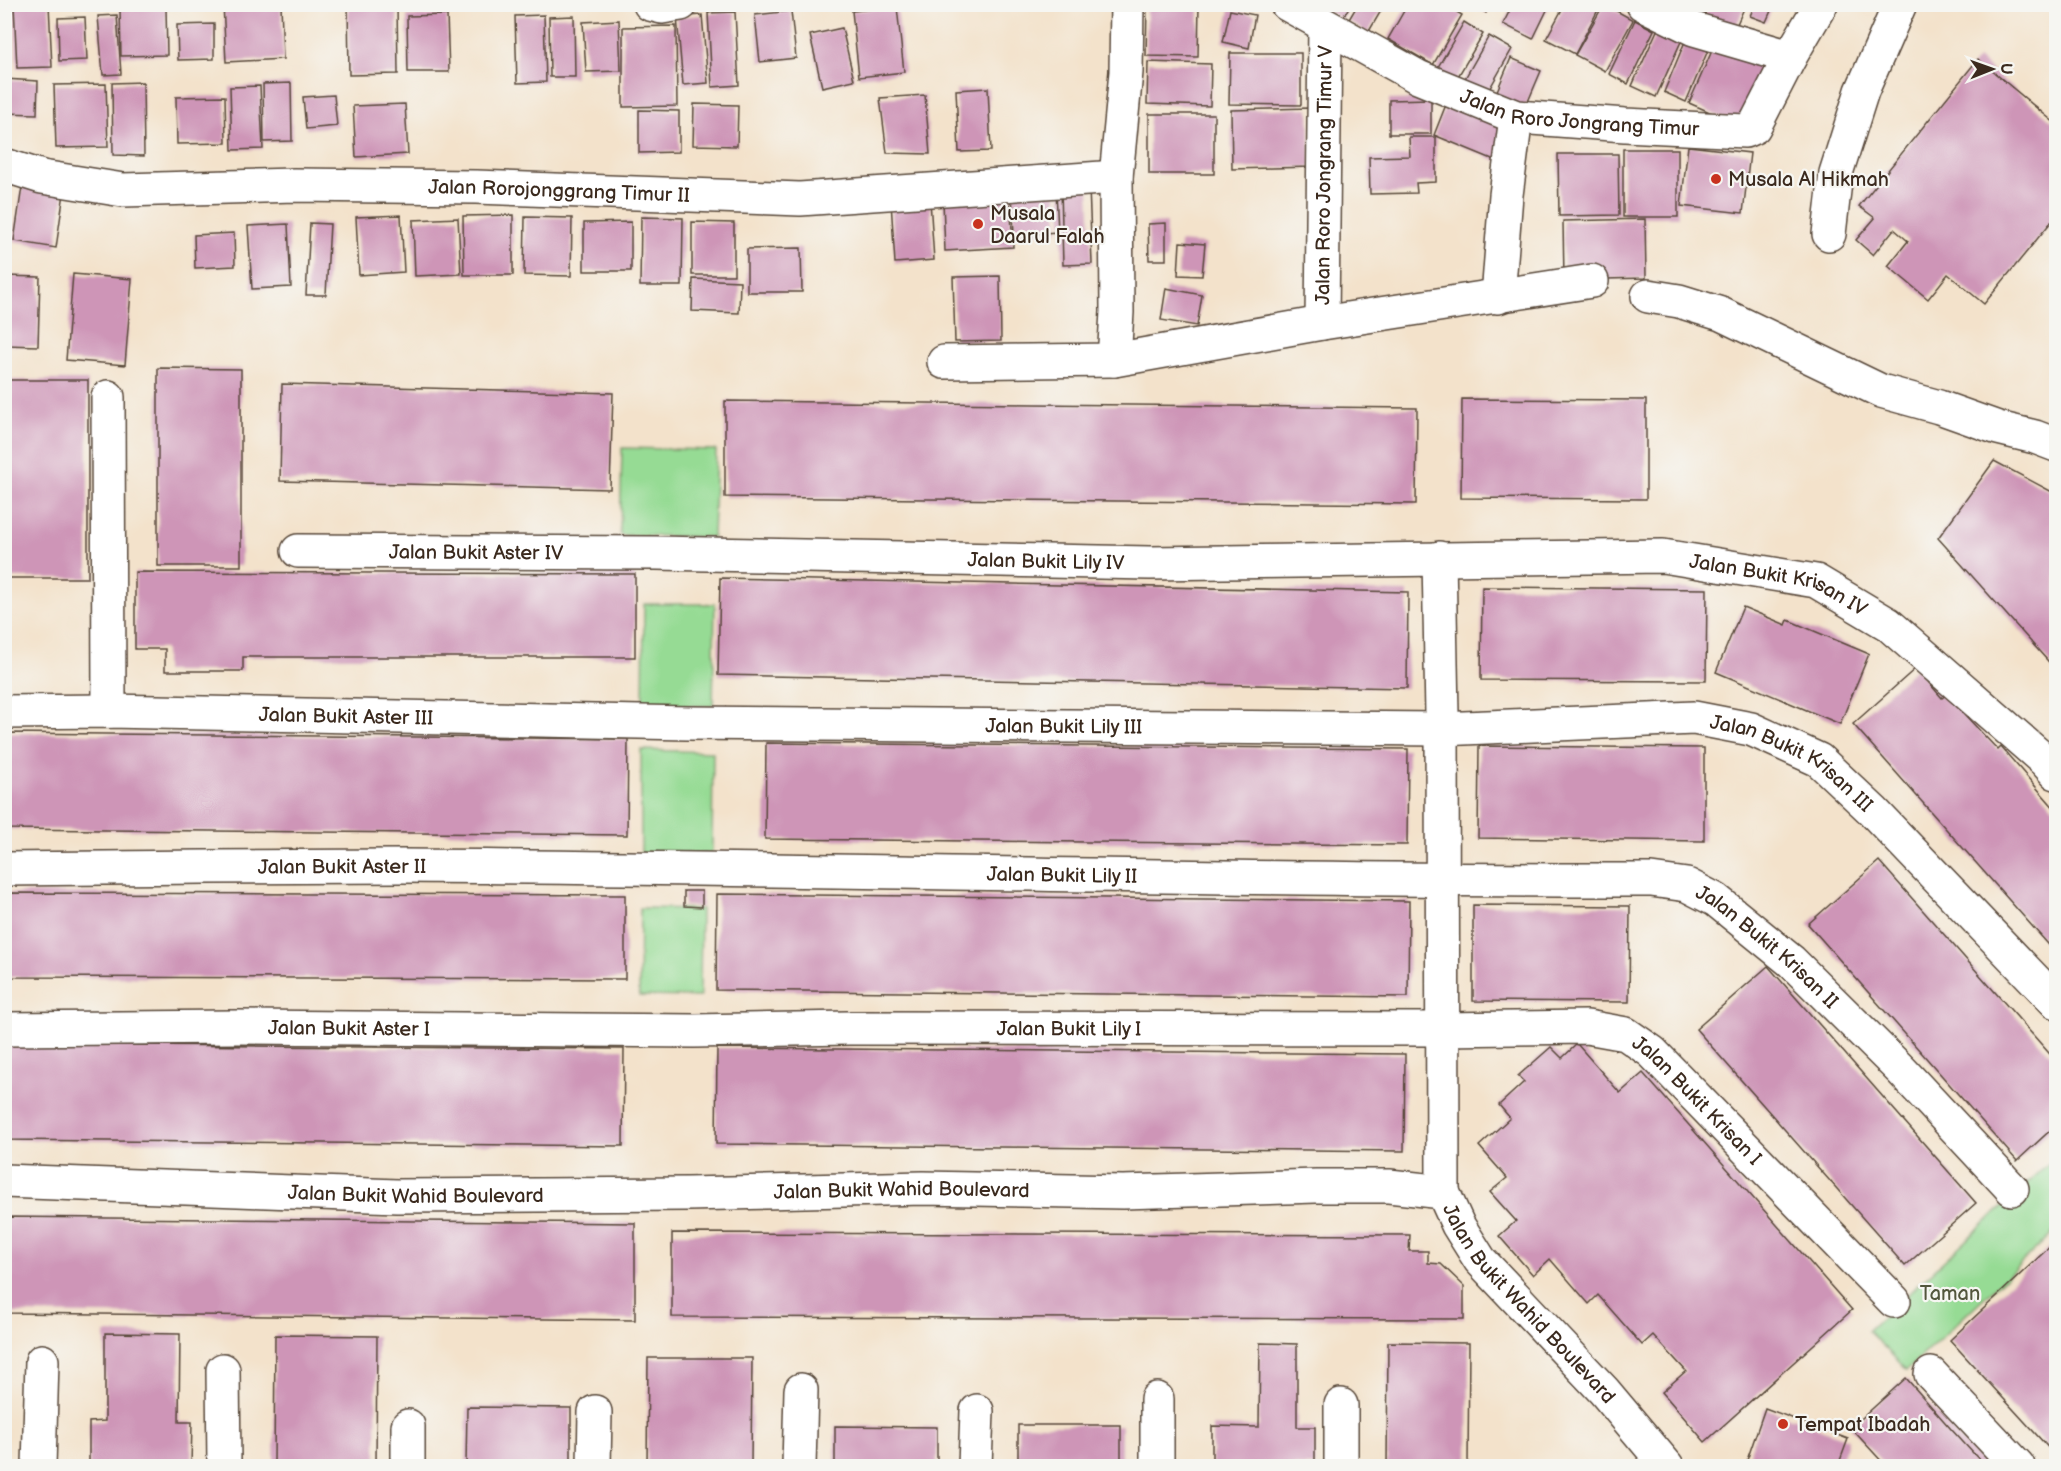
<svg xmlns="http://www.w3.org/2000/svg" width="2061" height="1471" font-family="'Balsamiq Sans',sans-serif">
<rect width="100%" height="100%" fill="#f6f6f2"/>
<filter id="ink" filterUnits="userSpaceOnUse"><feTurbulence type="fractalNoise" baseFrequency=".0167" numOctaves="2"/><feDisplacementMap in="SourceGraphic" scale="12" xChannelSelector="R" yChannelSelector="G"/><feConvolveMatrix kernelMatrix="1 2 1 2 8 2 1 2 1" color-interpolation-filters="sRGB"/></filter>
<filter id="wash" filterUnits="userSpaceOnUse"><feTurbulence type="fractalNoise" baseFrequency=".008" numOctaves="4" result="noise"/><feDisplacementMap in="SourceGraphic" scale="24" xChannelSelector="R" yChannelSelector="G"/><feGaussianBlur stdDeviation="1.35" result="paint"/><feColorMatrix in="noise" values="0 0 0 0 0 0 0 0 0 0 0 0 0 0 0 0 0 1.4 0 .05"/><feComposite in="paint" operator="in"/></filter>
<g filter="url(#wash)">
<rect width="100%" height="100%" fill="#f3e2cb"/>
<g fill="#96db94" stroke="#688259" stroke-width="1.5">
<path d="M622 448 716 450 713 537 620 535Z"/>
<path d="M644 604H715L713 706 643 705Z"/>
<path d="M641 750 713 752 712 854 641 853Z"/>
<path d="M640 908 701 909 700 997 639 996Z"/>
<path d="M2056 1157V1230L1907 1370 1868 1331Z"/>
</g>
<g id="blocks">
<g fill="#ce95b7">
<path d="M49 4 52 67 17 68 14 5Z"/>
<path d="M223 4H281L283 59 226 62Z"/>
<path d="M348 4H397L398 74 349 75Z"/>
<path d="M1147 4H1199L1198 57 1146 56Z"/>
<path d="M1327 4H1351L1342 19 1324 9Z"/>
<path d="M1358 4H1385L1368 33 1348 21Z"/>
<path d="M1408 4H1443L1462 15 1433 65 1388 39Z"/>
<path d="M1472 4H1491L1486 13Z"/>
<path d="M1513 4H1550L1533 39 1503 24Z"/>
<path d="M1565 4H1592L1599 8 1575 54 1546 39Z"/>
<path d="M1604 4 1633 20 1605 71 1575 55Z"/>
<path d="M1672 4H1696L1691 14Z"/>
<path d="M1709 4H1746L1732 35 1702 21Z"/>
<path d="M1755 4H1774L1766 22 1750 16Z"/>
<path d="M897 7 904 72 859 77 852 11Z"/>
<path d="M166 8 167 55 121 56 120 9Z"/>
<path d="M1230 10 1255 15 1249 48 1223 42Z"/>
<path d="M791 11 796 58 760 62 755 15Z"/>
<path d="M735 12 739 85 712 87 708 13Z"/>
<path d="M117 15 121 74 103 75 98 16Z"/>
<path d="M447 15 449 72H408L407 16Z"/>
<path d="M544 15 546 82 517 83 515 16Z"/>
<path d="M702 15 708 83 683 85 677 17Z"/>
<path d="M574 16 575 77H550L549 17Z"/>
<path d="M85 17 87 60 59 61 58 18Z"/>
<path d="M619 20 621 71 586 72 583 22Z"/>
<path d="M1635 20 1654 30 1628 84 1609 74Z"/>
<path d="M1464 22 1483 34 1453 85 1434 74Z"/>
<path d="M214 24V59L178 60 177 25Z"/>
<path d="M676 26 677 106 623 107V27Z"/>
<path d="M1659 26 1683 37 1656 97 1632 86Z"/>
<path d="M842 28 854 80 822 87 810 35Z"/>
<path d="M1489 36 1512 49 1482 102 1459 89Z"/>
<path d="M1686 39 1709 48 1686 102 1664 92Z"/>
<path d="M1715 44 1768 68 1742 126 1689 103Z"/>
<path d="M1230 53H1301V105L1229 104Z"/>
<path d="M1511 58 1541 71 1524 111 1494 98Z"/>
<path d="M1978 59 2056 124V216L1984 304 1948 274 1928 299 1888 266 1908 241 1894 229 1873 255 1856 240 1875 218 1859 206Z"/>
<path d="M1148 62 1211 64 1210 106 1147 104Z"/>
<path d="M4 79 38 81 37 114 4 113Z"/>
<path d="M143 82 144 156 113 155 112 83Z"/>
<path d="M291 83 292 141 264 142 263 84Z"/>
<path d="M106 84 108 147 56 148 54 85Z"/>
<path d="M260 86 263 149 232 150 230 87Z"/>
<path d="M988 88 991 151 959 152 956 90Z"/>
<path d="M334 95 337 126 306 129 303 97Z"/>
<path d="M925 95 930 154 887 153 880 98Z"/>
<path d="M225 96 226 143 177 144 176 97Z"/>
<path d="M1431 99V134H1389V100Z"/>
<path d="M1447 102 1510 127 1497 161 1434 135Z"/>
<path d="M405 104 408 154 356 157 353 106Z"/>
<path d="M694 104 738 105 737 146 693 145Z"/>
<path d="M1309 108 1311 167 1232 169 1231 110Z"/>
<path d="M639 110 679 111V152L639 153Z"/>
<rect x="1149" y="114" width="65" height="60"/>
<path d="M1409 137H1436V182L1416 183 1417 193 1370 194 1369 157 1410 156Z"/>
<path d="M1688 146 1750 153 1743 213 1681 206Z"/>
<rect x="1623" y="149" width="55" height="68"/>
<path d="M1558 154H1618L1619 215 1559 216Z"/>
<path d="M23 180 65 186 56 248 14 241Z"/>
<path d="M1089 187 1092 264 1063 265 1061 188Z"/>
<path d="M1056 190 1058 232 1014 235 1012 192Z"/>
<path d="M1010 197 1013 247 945 251 943 201Z"/>
<path d="M930 200 934 260 895 263 891 202Z"/>
<path d="M401 215 404 272 359 275 356 217Z"/>
<path d="M513 215V275H464L463 216Z"/>
<path d="M525 217 572 218 571 276 524 275Z"/>
<path d="M641 217 683 218 682 286H640Z"/>
<path d="M458 218 461 274 415 276 413 220Z"/>
<path d="M1645 219 1646 278 1564 280 1563 221Z"/>
<path d="M631 222V271H584V223Z"/>
<path d="M692 222 734 223V275H692Z"/>
<path d="M310 223 330 224 326 295H306Z"/>
<path d="M1166 223V260H1149L1148 224Z"/>
<path d="M288 224 291 287 252 289 248 226Z"/>
<path d="M234 233 235 266 195 268 194 235Z"/>
<path d="M1180 242 1205 244 1202 276 1178 275Z"/>
<path d="M801 248 802 292H747V249Z"/>
<path d="M73 274 132 279 125 365 66 360Z"/>
<path d="M4 276 40 277 38 346 4 345Z"/>
<path d="M1000 276 1001 341 955 342 953 277Z"/>
<path d="M693 279 740 281 739 313 692 311Z"/>
<path d="M1166 288 1202 295 1197 326 1161 320Z"/>
<path d="M158 368 241 369V566H158Z"/>
<path d="M5 380H88V578H4Z"/>
<path d="M282 384 613 393 610 489 280 481Z"/>
<path d="M1462 399 1646 400V499L1461 498Z"/>
<path d="M725 401 1417 408 1416 504 725 497Z"/>
<path d="M1994 461 2056 494V670L1938 538Z"/>
<path d="M135 572 635 574V657H243V671H165V649H135Z"/>
<path d="M720 578 1408 592 1407 688 718 675Z"/>
<path d="M1482 587 1707 589 1706 681 1481 680Z"/>
<path d="M1743 607 1786 625 1788 620 1869 654 1840 724 1716 672Z"/>
<path d="M1916 668 1942 698 1946 695 1998 750 2001 747 2056 810V953L1853 724Z"/>
<path d="M4 733 628 739 627 835 4 829Z"/>
<path d="M766 743 1408 749 1407 845 765 839Z"/>
<path d="M1479 746 1704 748V841L1478 838Z"/>
<path d="M1879 861 2056 1061V1125L2017 1161 1808 924Z"/>
<path d="M684 891H702V907L684 906Z"/>
<path d="M5 893 625 895V979L5 977Z"/>
<path d="M717 894 1409 901 1408 997 716 990Z"/>
<path d="M1473 905 1630 906 1629 1002 1473 1001Z"/>
<path d="M1768 966 1976 1203 1905 1266 1696 1029Z"/>
<path d="M4 1044 624 1049 623 1146 4 1140Z"/>
<path d="M1577 1044 1620 1093 1643 1073 1852 1310 1705 1442 1662 1392 1686 1371 1653 1335 1642 1345 1598 1295 1589 1304 1550 1259 1533 1275 1499 1236 1516 1221 1490 1192 1507 1178 1479 1146 1510 1118 1499 1105 1524 1082 1518 1076 1551 1047 1562 1058Z"/>
<path d="M717 1048 1405 1054 1404 1151 716 1144Z"/>
<path d="M4 1217 635 1223V1320L4 1313Z"/>
<path d="M672 1233 1410 1235 1409 1251H1428V1263L1441 1264 1464 1286V1319L672 1317Z"/>
<path d="M2056 1241V1456L1950 1340Z"/>
<path d="M105 1333 180 1334 179 1422H192L191 1466H89V1422L105 1421Z"/>
<path d="M275 1335 377 1336 376 1466H274Z"/>
<path d="M1388 1342 1469 1343 1468 1466H1387Z"/>
<path d="M1260 1343 1297 1344V1427H1315V1466H1212V1426L1259 1427Z"/>
<path d="M648 1358H752L751 1466H647Z"/>
<path d="M1906 1378 1951 1429 1985 1466H1886L1851 1428Z"/>
<path d="M467 1407 571 1408V1466H466Z"/>
<path d="M1765 1408 1848 1439 1838 1466H1745Z"/>
<rect x="1018" y="1425" width="103" height="41"/>
<path d="M835 1426 937 1427V1466H835Z"/>
</g>
</g>
</g>
<g filter="url(#ink)">
<use href="#blocks" fill-opacity="0" stroke="#574638" stroke-width="1.5"/>
<g fill="none" stroke-linecap="round" stroke-linejoin="round">
<g stroke="#574638" stroke-width="36">
<g id="street">
<path d="M650 4 662 7 681 4"/>
<path id="s1" d="M1287 4 1418 77 1516 117 1625 125 1745 131 1754 127 1790 57 1821 4"/>
<path d="M1643 4 1694 29 1790 57"/>
<path id="s2" d="M4 165 42 177 123 190 294 185 476 187 800 199 1116 177"/>
<path d="M1829 234 1836 173 1862 91 1900 4"/>
<path d="M1648 296 1679 301 1721 314 1881 391 1939 407 1998 428 2035 437 2056 445"/>
<path d="M1498 297 1506 195 1516 117"/>
<path id="s3" d="M1322 323 1325 26"/>
<path d="M1114 360 1117 312 1116 177 1126 72 1127 4"/>
<path d="M944 362 1114 360 1322 323 1592 281"/>
<path d="M108 397 109 711"/>
<path id="s4" d="M298 551 656 553 1150 563 1663 556 1816 581 1888 624 2045 761 2056 773"/>
<path d="M1439 558 1442 715 1443 1192"/>
<path id="s5" d="M4 712 109 711 688 723 1441 729 1694 718 1751 729 1819 760 1873 811 2056 1002"/>
<path id="s6" d="M4 869C137 868 269 866 402 866 818 868 1235 881 1651 880L1687 885 1716 900 1791 961 1901 1070 2012 1189"/>
<path id="s7" d="M4 1029 237 1027 694 1031 849 1028 1443 1029 1587 1027 1626 1034 1652 1052 1894 1301"/>
<path id="s8" d="M4 1181 397 1196 688 1194 923 1188 1123 1192 1316 1186H1389L1443 1192 1458 1225 1480 1260 1604 1391 1667 1466"/>
<path d="M223 1370 224 1466"/>
<path d="M1931 1374 2018 1466"/>
<path d="M408 1426V1466"/>
<path d="M39 1466 42 1361"/>
<path d="M594 1466 595 1412"/>
<path d="M799 1466 801 1390"/>
<path d="M975 1466 977 1411"/>
<path d="M1157 1466V1399"/>
<path d="M1341 1466V1405"/>
</g>
</g>
<use href="#street" stroke="#fff" stroke-width="33"/>
</g>
</g>
<g fill="#c8321e" stroke="#f6f6f2" stroke-width="2">
<circle cx="1716" cy="179" r="6"/>
<circle cx="978" cy="224" r="6"/>
<circle cx="1783" cy="1424" r="6"/>
</g>
<g text-anchor="middle" stroke-width="4.5" stroke-linejoin="round" paint-order="stroke">
<g font-size="20" fill="#3b2a1e" stroke="#f6f6f2">
<text dy="7" stroke="none"><textPath href="#s1" startOffset="318">Jalan Roro Jongrang Timur</textPath></text>
<text dy="7" stroke="none"><textPath href="#s3" startOffset="148">Jalan Roro Jongrang Timur V</textPath></text>
<text dy="7" stroke="none"><textPath href="#s2" startOffset="558">Jalan Rorojonggrang Timur II</textPath></text>
<text dy="7" stroke="none"><textPath href="#s4" startOffset="178">Jalan Bukit Aster IV</textPath></text>
<text dy="7" stroke="none"><textPath href="#s4" startOffset="748">Jalan Bukit Lily IV</textPath></text>
<text dy="7" stroke="none"><textPath href="#s4" startOffset="1485">Jalan Bukit Krisan IV</textPath></text>
<text dy="7" stroke="none"><textPath href="#s5" startOffset="342">Jalan Bukit Aster III</textPath></text>
<text dy="7" stroke="none"><textPath href="#s5" startOffset="1060">Jalan Bukit Lily III</textPath></text>
<text dy="7" stroke="none"><textPath href="#s5" startOffset="1800">Jalan Bukit Krisan III</textPath></text>
<text dy="7" stroke="none"><textPath href="#s6" startOffset="338">Jalan Bukit Aster II</textPath></text>
<text dy="7" stroke="none"><textPath href="#s6" startOffset="1058">Jalan Bukit Lily II</textPath></text>
<text dy="7" stroke="none"><textPath href="#s6" startOffset="1785">Jalan Bukit Krisan II</textPath></text>
<text dy="7" stroke="none"><textPath href="#s7" startOffset="345">Jalan Bukit Aster I</textPath></text>
<text dy="7" stroke="none"><textPath href="#s7" startOffset="1065">Jalan Bukit Lily I</textPath></text>
<text dy="7" stroke="none"><textPath href="#s7" startOffset="1720">Jalan Bukit Krisan I</textPath></text>
<text dy="7" stroke="none"><textPath href="#s8" startOffset="898">Jalan Bukit Wahid Boulevard</textPath></text>
<text dy="7" stroke="none"><textPath href="#s8" startOffset="412">Jalan Bukit Wahid Boulevard</textPath></text>
<text dy="7" stroke="none"><textPath href="#s8" startOffset="1582">Jalan Bukit Wahid Boulevard</textPath></text>
</g>
<g font-size="20" fill="#3b2a1e" stroke="#f6f6f2" text-anchor="start">
<text x="1728" y="186">Musala Al Hikmah</text>
<text x="990" y="220">Musala<tspan x="990" dy="23">Daarul Falah</tspan></text>
<text x="1795" y="1431">Tempat Ibadah</text>
</g>
<g font-size="20" fill="#52563c" stroke="#f6f6f2">
<text x="1950" y="1300">Taman</text>
</g>
</g>
<rect width="2061" height="1471" fill="none" stroke="#f6f6f2" stroke-width="24"/>
<g transform="translate(1992 69) rotate(89)" stroke="#f6f6f2" stroke-width="4.5" paint-order="stroke">
<path d="M0-4.5L10 22L0 15L-10 22Z" fill="#3b2a1e"/>
<text y="-9" font-size="16" font-weight="bold" text-anchor="middle" fill="#3b2a1e">U</text>
</g>
</svg>
